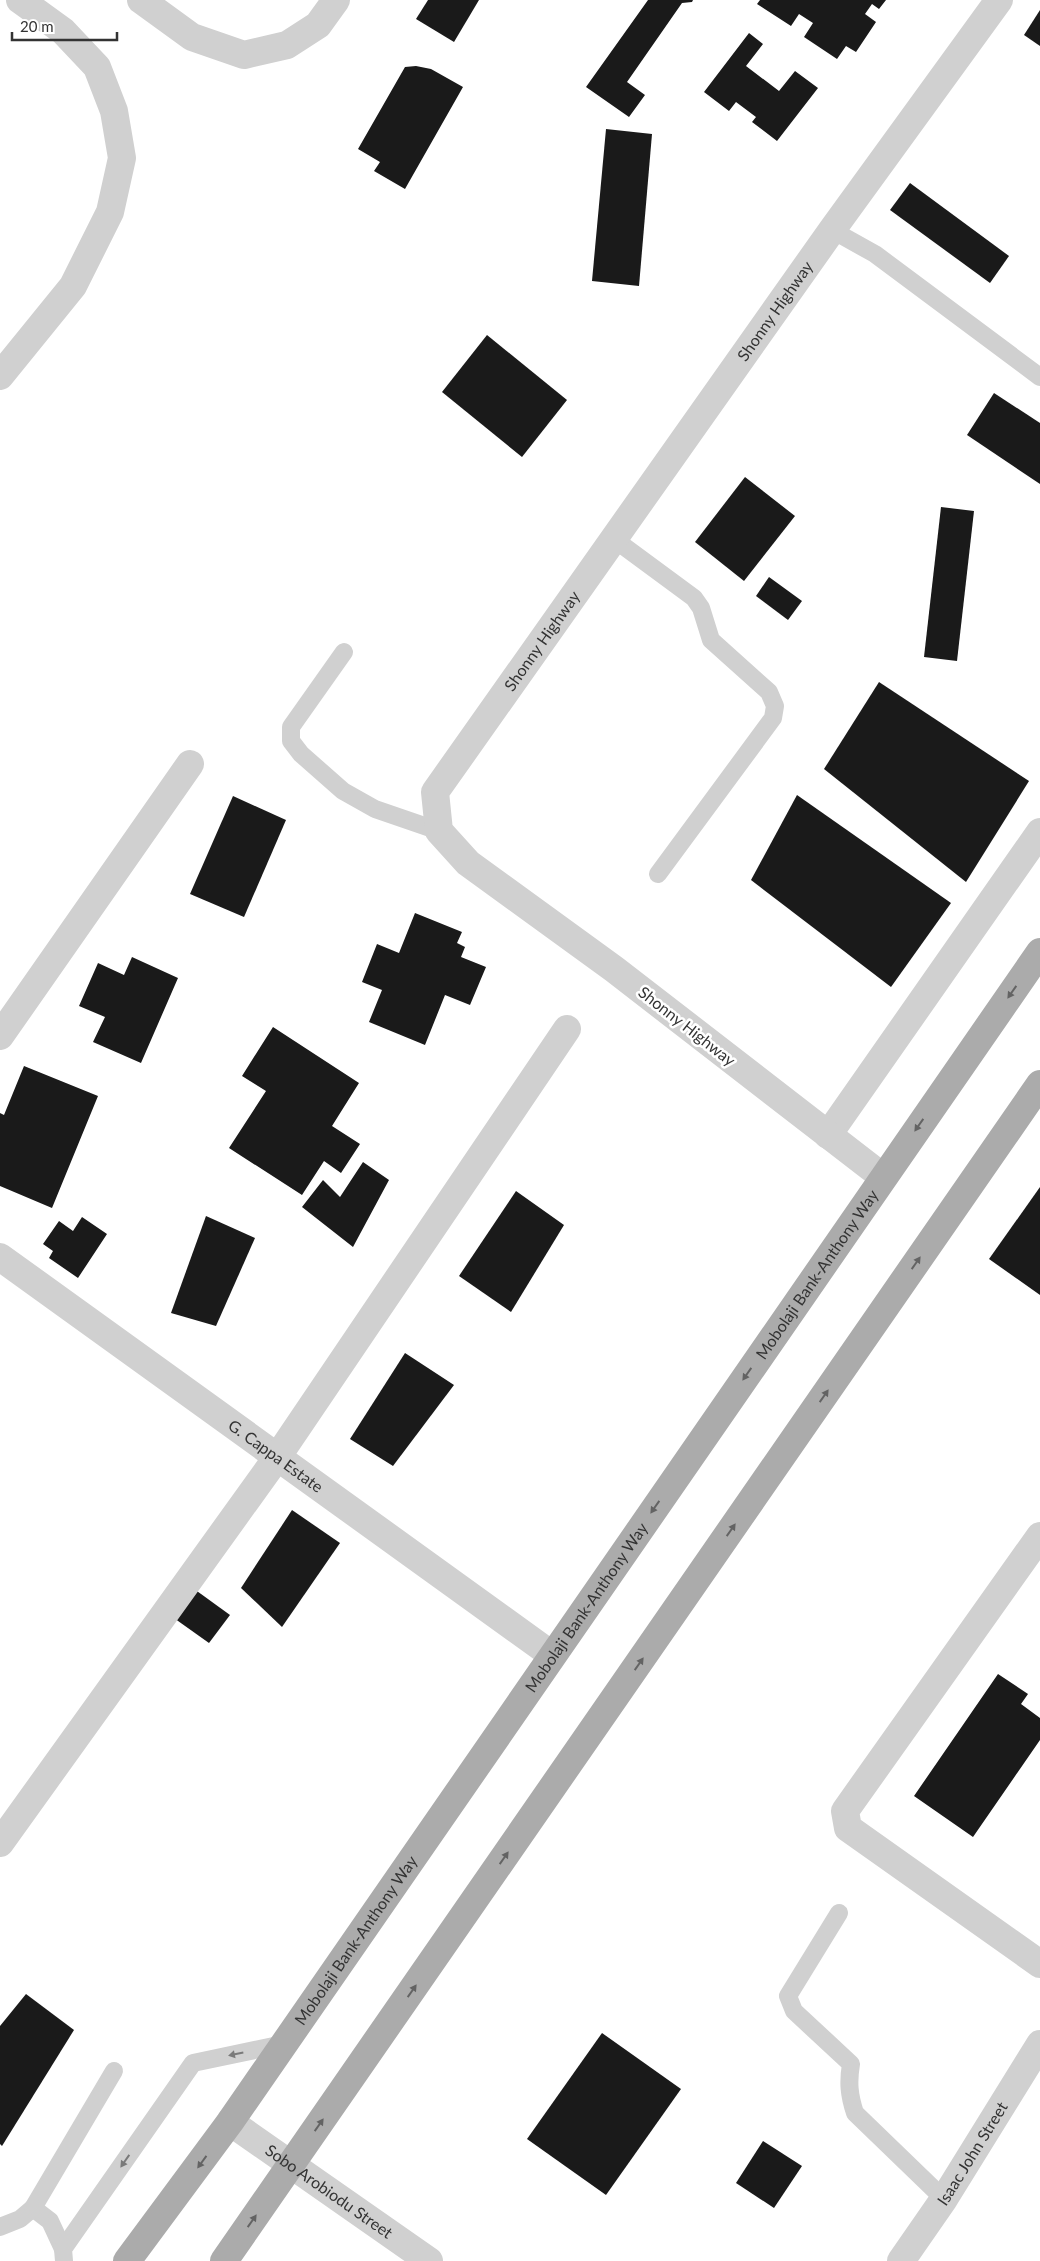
<svg xmlns="http://www.w3.org/2000/svg" width="1040" height="2261" font-family="Lato,sans-serif">
<rect width="100%" height="100%" fill="#fff"/>
<g fill="#1a1a1a">
<path d="M428 0H479L454 42 416 19Z"/>
<path d="M648 0H693L692 2 682 3 627 82 645 95 629 117 586 87Z"/>
<path d="M760 0H886L879 9 872 4 865 14 876 22 856 52 846 46 837 59 804 37 813 23 799 14 791 26 757 4Z"/>
<path d="M1040 10V46L1024 35Z"/>
<path d="M749 33 763 44 746 66 779 91 795 71 818 88 777 141 752 122 756 117 736 102 729 111 704 92Z"/>
<path d="M416 66 431 69 463 87 405 189 374 171 380 162 358 149 405 67Z"/>
<path d="M606 129 652 134 639 286 592 281Z"/>
<path d="M910 183 1009 256 990 283 890 210Z"/>
<path d="M487 335 567 400 522 457 442 392Z"/>
<path d="M994 393 1040 423V484L967 435Z"/>
<path d="M745 477 795 516 744 581 695 542Z"/>
<path d="M941 507 974 511 957 661 924 657Z"/>
<path d="M769 577 802 601 788 620 756 596Z"/>
<path d="M879 682 1029 781 966 882 824 769Z"/>
<path d="M797 795 951 903 891 987 751 880Z"/>
<path d="M233 796 286 820 244 917 190 894Z"/>
<path d="M415 913 462 932 457 943 465 947 461 957 486 967 470 1005 445 995 425 1045 369 1022 382 990 362 982 377 944 399 953Z"/>
<path d="M132 957 178 978 141 1063 93 1042 105 1017 79 1006 98 963 124 975Z"/>
<path d="M273 1027 359 1083 332 1126 360 1144 341 1173 324 1161 302 1195 229 1148 266 1091 242 1076Z"/>
<path d="M24 1066 98 1096 52 1208 0 1186V1113L4 1115Z"/>
<path d="M363 1162 389 1180 353 1247 302 1207 323 1180 340 1197Z"/>
<path d="M1040 1187V1295L989 1259Z"/>
<path d="M516 1191 564 1225 511 1312 459 1276Z"/>
<path d="M206 1216 255 1238 216 1326 171 1313Z"/>
<path d="M82 1217 107 1234 78 1278 49 1258 53 1251 43 1244 59 1221 73 1231Z"/>
<path d="M405 1353 454 1385 393 1466 350 1439Z"/>
<path d="M292 1510 340 1543 282 1627 241 1588Z"/>
<path d="M190 1586 230 1615 209 1643 171 1616Z"/>
<path d="M998 1674 1028 1694 1021 1704 1040 1718V1740L973 1837 914 1796Z"/>
<path d="M26 1994 74 2030 2 2146 0 2144V2026Z"/>
<path d="M602 2033 681 2089 606 2195 527 2139Z"/>
<path d="M763 2141 802 2166 774 2208 736 2183Z"/>
</g>
<g fill="none" stroke-linecap="round" stroke-linejoin="round">
<g stroke="#d0d0d0" stroke-width="18">
<path d="M832 230 875 254 1040 377"/>
<path d="M614 539 694 598 701 608 711 640 769 692 775 706 773 718 658 874"/>
<path d="M344 652 291 727V741L301 754 343 791 375 809 439 831"/>
<path d="M839 1913 788 1996 794 2011 851 2064C848 2082 849 2095 855 2113L944 2199"/>
<path d="M0 2227 20 2219 33 2208"/>
<path d="M63 2249 50 2221 33 2208 114 2071"/>
<path d="M64 2261 63 2249 193 2063 283 2044"/>
</g>
<g stroke="#d0d0d0" stroke-width="28">
<path d="M141 0 192 37 244 55 287 45 318 25 336 0"/>
<path d="M0 376 73 286 110 212 122 158 114 111 97 67 63 31 20 0"/>
<path d="M0 1036 190 764"/>
<path d="M828 1135 1040 832"/>
<path id="s1" d="M883 1177 614 969 468 863 439 831 435 792 832 230 999 0"/>
<path id="s2" d="M0 1257 552 1655"/>
<path d="M1040 1536 845 1811 848 1828 1040 1964"/>
<path d="M0 1843 278 1456 567 1029"/>
<path id="s3" d="M901 2261 944 2199 1040 2044"/>
</g>
<path stroke="#d0d0d0" stroke-width="28" id="s4" d="M230 2122 429 2261"/>
<g stroke="#ababab" stroke-width="28">
<path id="s5" d="M127 2261 230 2122 1040 952"/>
<path d="M224 2261 1040 1084"/>
</g>
</g>
<defs><path id="oneway-solid" d="M-6-.8H1V-3.2L6.5 0L1 3.2V.8H-6Z" transform="scale(1.25)"/></defs>
<g fill="#636363">
<use href="#oneway-solid" transform="translate(1012 992) rotate(125)"/>
<use href="#oneway-solid" transform="translate(919 1125) rotate(125)"/>
<use href="#oneway-solid" transform="translate(916 1263) rotate(-55)"/>
<use href="#oneway-solid" transform="translate(747 1374) rotate(125)"/>
<use href="#oneway-solid" transform="translate(824 1396) rotate(-55)"/>
<use href="#oneway-solid" transform="translate(655 1507) rotate(125)"/>
<use href="#oneway-solid" transform="translate(731 1530) rotate(-55)"/>
<use href="#oneway-solid" transform="translate(639 1664) rotate(-55)"/>
<use href="#oneway-solid" transform="translate(504 1858) rotate(-55)"/>
<use href="#oneway-solid" transform="translate(412 1991) rotate(-55)"/>
<use href="#oneway-solid" transform="translate(319 2125) rotate(-55)"/>
<use href="#oneway-solid" transform="translate(202 2162) rotate(126)"/>
<use href="#oneway-solid" transform="translate(252 2221) rotate(-55)"/>
</g>
<g fill="#7a7a7a">
<use href="#oneway-solid" transform="translate(236 2054) rotate(168)"/>
<use href="#oneway-solid" transform="translate(125 2161) rotate(125)"/>
</g>
<g text-anchor="middle" stroke-width="5" stroke-linejoin="round" paint-order="stroke">
<g font-size="16" fill="#333" stroke="#fff">
<text dy="6" stroke="none"><textPath href="#s1" startOffset="1192">Shonny Highway</textPath></text>
<text dy="6" stroke="none"><textPath href="#s1" startOffset="788">Shonny Highway</textPath></text>
<text transform="translate(687 1026) rotate(38)" y="6">Shonny Highway</text>
<text dy="6" stroke="none"><textPath href="#s5" startOffset="1204">Mobolaji Bank-Anthony Way</textPath></text>
<text dy="6" stroke="none"><textPath href="#s2" startOffset="340">G. Cappa Estate</textPath></text>
<text dy="6" stroke="none"><textPath href="#s5" startOffset="799">Mobolaji Bank-Anthony Way</textPath></text>
<text dy="6" stroke="none"><textPath href="#s5" startOffset="394">Mobolaji Bank-Anthony Way</textPath></text>
<text dy="6" stroke="none"><textPath href="#s3" startOffset="129">Isaac John Street</textPath></text>
<text dy="6" stroke="none"><textPath href="#s4" startOffset="121">Sobo Arobiodu Street</textPath></text>
</g>
</g>
<path d="M12 32v8h105v-8" fill="none" stroke="#333333" stroke-width="2.5"/>
<text x="20" y="32" font-size="15" fill="#333333" stroke="#ffffff" stroke-width="4" paint-order="stroke">20 m</text>
</svg>
